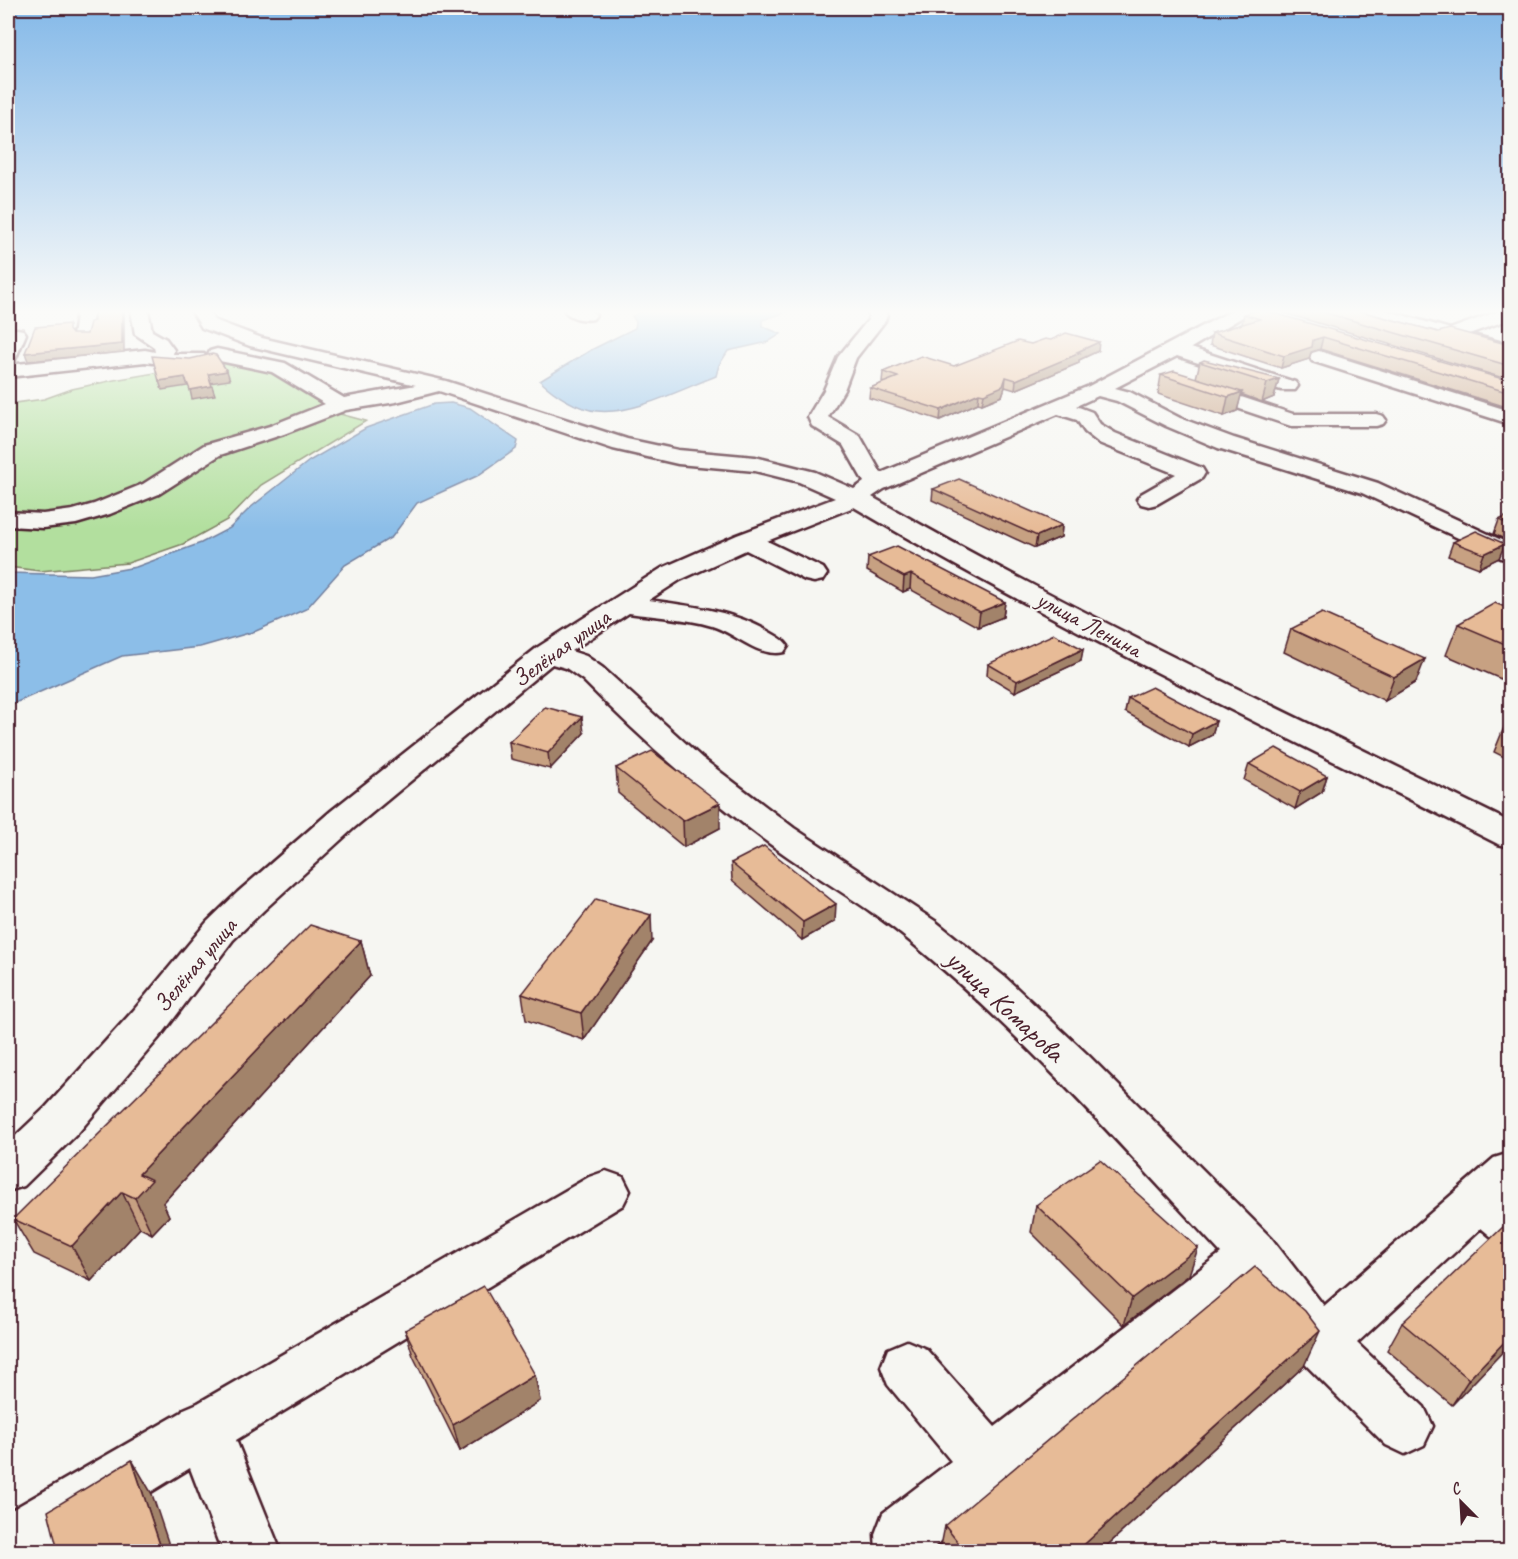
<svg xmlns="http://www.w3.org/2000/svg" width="1518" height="1559" font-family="Caveat,sans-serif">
<rect width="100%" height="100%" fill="#f6f6f2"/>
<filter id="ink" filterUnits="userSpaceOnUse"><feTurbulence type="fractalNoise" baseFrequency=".0167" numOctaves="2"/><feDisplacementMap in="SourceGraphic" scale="12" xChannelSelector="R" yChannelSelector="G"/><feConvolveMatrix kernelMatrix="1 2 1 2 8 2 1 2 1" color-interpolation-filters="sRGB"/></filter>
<g filter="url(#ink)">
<path fill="#b2df9e" stroke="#7e7f64" stroke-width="1.5" d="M231 360 274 368 325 405 329 411 366 421 261 485 227 520 183 544 128 563 40 571 8 567V404L44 399 72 389 114 380Z"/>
<g fill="#8cbee8" stroke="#727e9c" stroke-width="1.5">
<path d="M645 310H793L762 320V326L781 334 768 342 728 351 719 365 716 376C682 389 633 415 597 411 576 409 554 394 540 381L591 350 635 328 636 322 632 316Z"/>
<path d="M451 403 470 408 518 441 516 449 477 476 417 503 392 537 345 565 306 609 256 631 200 647 122 656 8 706V573L91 575 136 567 201 543 230 528 250 508 309 461 366 428 434 404Z"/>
</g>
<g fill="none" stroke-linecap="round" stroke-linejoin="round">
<g stroke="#4a1f2b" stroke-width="5">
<g id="minor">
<path d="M77 310H94L88 340H76L73 336Z"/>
<path d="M131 310H148L152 331 166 339 174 350 173 354H204L206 358 204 362 179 366 145 362 8 377V365L145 350 155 352 154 347 135 334Z"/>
<path d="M191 310H208L214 320 262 338 446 381 627 439 678 450 755 457 815 472 854 489 864 482 843 445 812 426 808 417 824 390 838 357 868 320 869 315 867 310H884L887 315 885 321 856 358 844 390 828 417 860 436 881 473 1089 386 1233 310H1254L1191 348 1295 382 1298 386 1295 390H1281L1177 356 1115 388 1130 392 1180 418 1234 438 1378 483 1510 544V560L1501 558 1362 493 1218 448 1166 426 1117 401 1098 396 1076 406 1092 412 1100 424 1115 433 1202 468 1205 473 1202 478 1157 504 1149 506 1141 504 1137 499 1141 494 1176 474 1099 443 1085 432 1077 420 1058 414 884 489 872 497C1079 616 1297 717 1510 822V847L1498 844C1282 734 1062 630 854 507L767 541 823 568 827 574 823 580 814 582 805 580 746 550 680 580 649 600C690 606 729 610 766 630 774 635 783 638 788 646L784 652C758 658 736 633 712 626 686 618 656 617 629 613L571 651 586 656 603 668 702 758 794 828 935 921 1006 978 1088 1055 1272 1239 1324 1306 1494 1158 1510 1153V1244L1493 1238 1481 1228 1357 1343 1424 1407 1433 1426 1424 1445 1405 1454 1386 1445 1302 1361 1250 1289 935 1546 936 1552H876L875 1534 883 1513 951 1461 888 1385 881 1367 888 1349 907 1341 926 1349 995 1427 1221 1253C1121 1146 1024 1035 911 942 867 905 816 878 770 844 703 794 641 739 583 680L566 668 552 664 355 827 264 910 233 940 163 1033 78 1133 24 1186 8 1191V1143L46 1107 133 1011 207 922 238 892 331 811 538 647 662 568 737 535 835 498 799 482 755 471 678 464 613 449 439 391 396 402 346 410 284 434 220 455 159 494 110 514 76 524 43 528 8 526V512L43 514 73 510 94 504 143 484 204 445 270 426 325 404 272 372 210 359 208 355 210 351 217 349 285 363 344 398 416 385 250 346 202 328Z"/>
<path d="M564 310H590L596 315 593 319C584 321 569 318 564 310Z"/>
<path d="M1357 310H1385L1450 329 1502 310H1510V319L1469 334 1510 345V356L1359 314Z"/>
<path d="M17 329 23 330 26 334 15 360 8 361V335L11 330Z"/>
<path d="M1319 351 1510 411V424L1312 361 1310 357 1312 353Z"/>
<path d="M1196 382 1293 414H1376L1383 416 1386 420 1383 424 1376 426H1291L1189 392 1186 388 1189 384Z"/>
<path d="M606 1171 623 1177 630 1191 623 1205 236 1440 281 1552H222L190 1468 53 1552H8V1512L182 1412 184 1409 198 1403 589 1177Z"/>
</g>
</g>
<use href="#minor" fill="#f6f6f2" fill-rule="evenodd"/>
</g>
<g fill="#c7a182" stroke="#4a1f2b" stroke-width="1.5">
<path d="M1285 310H1361V311L1438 332 1510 345V380L1284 313Z"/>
<path d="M1244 314 1510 381V408L1320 349 1311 352 1309 359 1281 368 1210 345 1212 333 1242 324Z"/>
<path d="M1031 344 1098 351 1079 360V363L1015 390 1005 387 1002 396 982 404 978 403 940 420 869 398 870 388 884 383 882 382 883 372 954 366Z"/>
<path d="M1200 362 1279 379 1274 397 1262 402 1241 394 1237 411 1224 416 1158 394 1161 375 1196 378Z"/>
<path d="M933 489 1062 525 1061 537 1035 548 932 500Z"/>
<path d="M1510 515V542L1494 534 1499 520Z"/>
<path d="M1453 542 1505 544 1499 558 1479 568 1448 556Z"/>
<path d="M868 557 1005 602 1003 617 978 627 910 589 903 592 867 571Z"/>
<path d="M1510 609V683L1446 655 1458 624Z"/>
<path d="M1291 629 1416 682 1385 701 1284 652Z"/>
<path d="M1083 649 1081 661 1015 692 987 675 988 664Z"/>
<path d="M1128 698 1216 721 1212 735 1189 747 1125 712Z"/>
<path d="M1510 718V760L1494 752 1507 720Z"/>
<path d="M584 733 550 769 511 759 509 742Z"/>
<path d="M1249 764 1327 776 1322 792 1295 809 1244 780Z"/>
<path d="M616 768 720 828 684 847 618 793Z"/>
<path d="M731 863 835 921 802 940 732 880Z"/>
<path d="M361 941 370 976 163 1203 169 1216 152 1234 140 1228 91 1281 34 1254 13 1219Z"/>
<path d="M652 941 584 1040 526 1020 522 994Z"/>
<path d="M1036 1205 1189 1275 1124 1325 1031 1232Z"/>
<path d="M1402 1323 1510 1344 1452 1405 1387 1350Z"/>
<path d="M405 1330 535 1375 540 1401 460 1451 413 1356Z"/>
<path d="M1304 1366 1101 1551H940L945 1526Z"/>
</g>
<g fill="#a2836a" stroke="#4a1f2b" stroke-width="1.5">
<path d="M122 310H124V352L28 361 25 353 122 344Z"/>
<path d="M1323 337 1320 349 1311 352 1309 359 1281 368 1284 356 1313 340Z"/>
<path d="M1099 342 1098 351 1079 360V363L1015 390 1016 380Z"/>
<path d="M227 371 230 380 210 383 208 374Z"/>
<path d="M185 377 188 386 162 390 159 381Z"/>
<path d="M1006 377 1005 387 1002 396 982 404 984 394Z"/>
<path d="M1279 379 1274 397 1262 402 1267 383Z"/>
<path d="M212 386 215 395 192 399 190 390Z"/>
<path d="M1242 392 1237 411 1224 416 1228 397Z"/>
<path d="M979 393 978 403 940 420 941 410Z"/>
<path d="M1062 525 1061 537 1035 548 1037 536Z"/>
<path d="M1505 544 1499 558 1479 568 1484 554Z"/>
<path d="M911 574 910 589 903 592 904 577Z"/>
<path d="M1005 602 1003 617 978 627 980 612Z"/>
<path d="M1083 649 1081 661 1015 692 1017 681Z"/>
<path d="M1425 659 1416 682 1385 701 1394 677Z"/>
<path d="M582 717 584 733 550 769 548 753Z"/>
<path d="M1216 721 1212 735 1189 747 1192 734Z"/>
<path d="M1327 776 1322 792 1295 809 1300 792Z"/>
<path d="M720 803V828L684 847 683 821Z"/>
<path d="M836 904 835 921 802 940 803 922Z"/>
<path d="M651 915 652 941 584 1040 581 1013Z"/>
<path d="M361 941 370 976 163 1203 169 1216 152 1234 135 1198 139 1174Z"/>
<path d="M122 1192 140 1228 91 1281 72 1246Z"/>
<path d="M1198 1248 1189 1275 1124 1325 1132 1298Z"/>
<path d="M1320 1331 1304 1366 1101 1551H1077Z"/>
<path d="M1510 1336V1344L1452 1405 1469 1379Z"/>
<path d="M535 1375 540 1401 460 1451 453 1425Z"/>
<path d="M132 1460 152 1494 171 1551H162Z"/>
</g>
<g fill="#e7bb97" stroke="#4a1f2b" stroke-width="1.5">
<path d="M94 310H122V344L25 353 35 327 69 324V330L72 334H87L90 322 94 321Z"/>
<path d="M1258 310H1263L1510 381V393L1323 337 1313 340 1312 347 1284 356 1212 333 1260 319 1244 314Z"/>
<path d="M1316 310H1356L1438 332 1450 329 1510 345V366Z"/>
<path d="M1066 333 1099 342 1077 352 1080 353 1016 380 1006 377 1003 386 984 394 979 393 941 410 870 388 898 377 883 372 921 356 954 366 1018 341 1031 344 1045 339 1051 340Z"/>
<path d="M212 354 216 355 227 371 208 374 212 386 190 390 185 377 159 381 152 356 190 359Z"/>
<path d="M1204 360 1279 379 1267 383 1200 362Z"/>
<path d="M1174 371 1242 392 1228 397 1161 375Z"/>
<path d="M959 479 1062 525 1037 536 933 489Z"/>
<path d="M1510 515V525L1499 520Z"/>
<path d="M1476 531 1505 544 1484 554 1453 542Z"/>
<path d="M897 546 1005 602 980 612 911 574 904 577 868 557Z"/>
<path d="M1495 603 1510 609V646L1458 624Z"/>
<path d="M1322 613 1425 659 1394 677 1291 629Z"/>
<path d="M1054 634 1083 649 1017 681 988 664Z"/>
<path d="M1152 687 1216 721 1192 734 1128 698Z"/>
<path d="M545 707 582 717 548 753 509 742Z"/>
<path d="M1276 748 1327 776 1300 792 1249 764Z"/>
<path d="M652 751 720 803 683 821 616 768Z"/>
<path d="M764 846 836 904 803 922 731 863Z"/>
<path d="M596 899 651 915 581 1013 522 994Z"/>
<path d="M310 925 361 941 139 1174 152 1180 135 1198 122 1192 72 1246 13 1219Z"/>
<path d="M1100 1160 1198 1248 1132 1298 1036 1205Z"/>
<path d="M1503 1227 1510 1232V1336L1469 1379 1402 1323Z"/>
<path d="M1255 1267 1305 1311 1320 1331 1077 1551H965L945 1526Z"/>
<path d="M484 1286 535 1375 453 1425 405 1330Z"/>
<path d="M132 1460 162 1551H58L48 1511Z"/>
</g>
</g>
<linearGradient id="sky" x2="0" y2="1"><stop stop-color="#83b8e8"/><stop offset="0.59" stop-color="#fbfbf9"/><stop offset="1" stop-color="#fbfbf9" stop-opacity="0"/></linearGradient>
<rect width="1518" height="529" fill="url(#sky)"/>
<g text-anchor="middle" stroke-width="4.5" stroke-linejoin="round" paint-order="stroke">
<g font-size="24" fill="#4a1f2b" stroke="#f6f6f2">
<text transform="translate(1089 624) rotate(28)" y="8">улица Ленина</text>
<text transform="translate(561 648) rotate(-36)" y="8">Зелёная улица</text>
<text transform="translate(195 965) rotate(-50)" y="8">Зелёная улица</text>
</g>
<g font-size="28" fill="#4a1f2b" stroke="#f6f6f2">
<text transform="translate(1006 1005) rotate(43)" y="10">улица Комарова</text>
</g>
</g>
<rect width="1518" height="1559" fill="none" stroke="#f6f6f2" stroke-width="30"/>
<rect x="15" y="15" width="1488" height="1529" fill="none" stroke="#4a1f2b" stroke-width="2" filter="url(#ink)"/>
<g transform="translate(1461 1502) rotate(336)" stroke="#f6f6f2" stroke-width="4.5" paint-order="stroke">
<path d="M0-4.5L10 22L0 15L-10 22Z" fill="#4a1f2b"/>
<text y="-9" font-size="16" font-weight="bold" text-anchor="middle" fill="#4a1f2b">С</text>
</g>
</svg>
